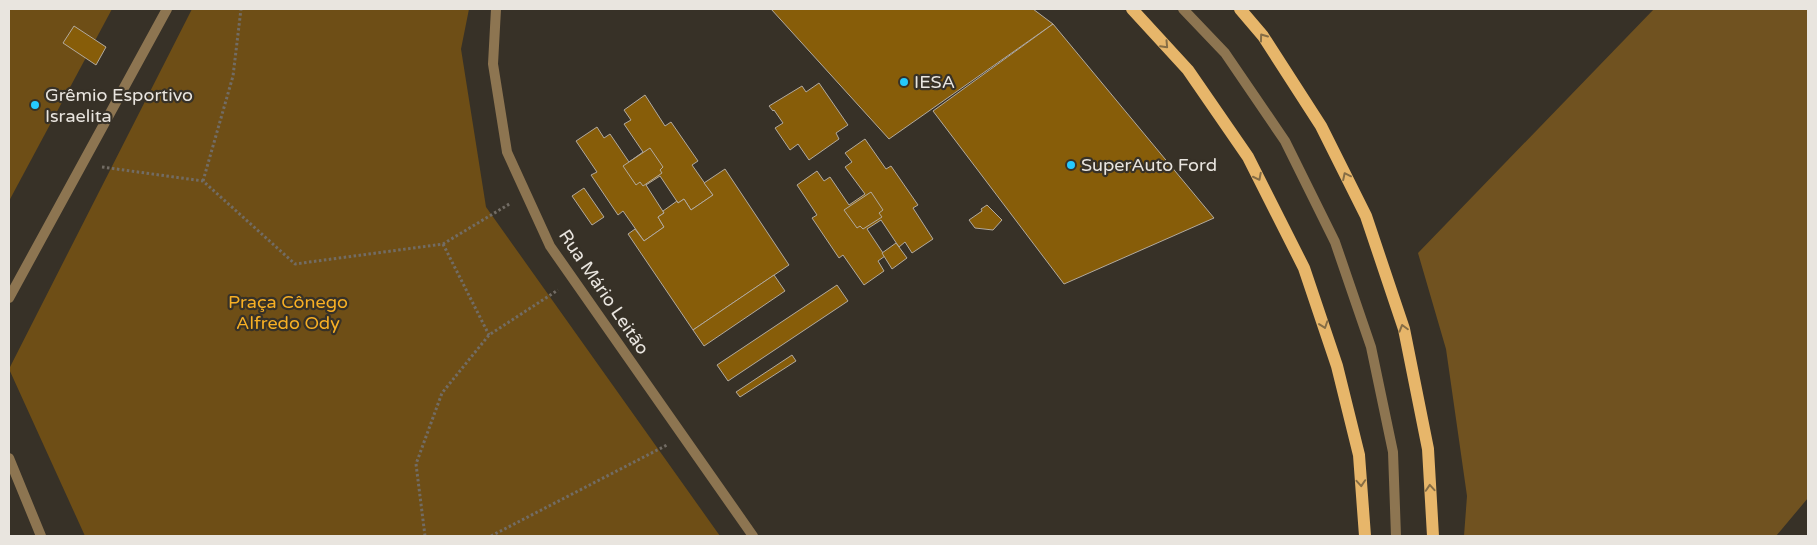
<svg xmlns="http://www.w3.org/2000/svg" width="1817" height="545" font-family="'Varela Round',sans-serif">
<rect width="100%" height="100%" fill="#373127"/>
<g fill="#6e4e16">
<path d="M9 9H112L9 201Z"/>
<path d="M192 9H469L461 49 486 207 720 536H85L9 369Z"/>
</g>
<path fill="#705220" d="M1654 9H1808V498L1776 536H1464L1467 496 1446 349 1418 253Z"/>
<g fill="#875d09" stroke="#b2aa9f">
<path d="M771 9H1033L1053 24 889 139Z"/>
<path d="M1053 24 1214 218 1064 284 933 111Z"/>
<path d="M74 26 106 47 96 65 63 43Z"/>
<path d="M819 83 848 125 836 133 839 139 809 160 798 144 790 150 775 128 783 123 774 110 773 111 769 106 802 86 806 92Z"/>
<path d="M645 95 665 126 671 122 698 161 692 165 713 195 691 210 684 199 678 203 660 176 646 185 664 213 658 217 664 227 644 241 623 211 618 215 591 175 597 172 576 141 597 127 604 138 610 134 629 162 643 152 624 124 631 120 624 110Z"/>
<path d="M865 139 886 169 891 166 918 205 913 208 933 239 912 253 905 242 899 247 881 220 867 229 885 256 878 261 884 271 864 285 843 255 839 258 812 218 817 215 797 185 817 171 824 181 830 177 849 205 865 194 845 167 852 162 845 153Z"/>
<path d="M650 148 663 167 660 170 662 173 643 186 640 182 636 185 623 166Z"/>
<path d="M725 169 789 265 693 330 628 234 635 229 644 241 664 227 658 217 664 213 663 211 677 201 678 203 684 199 691 210 713 195 704 183Z"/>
<path d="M584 188 604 217 592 225 572 196Z"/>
<path d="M871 192 883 210 879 213 882 217 863 229 860 226 857 228 844 210Z"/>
<path d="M987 205 1002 220 993 230 975 228 969 220 982 211 981 209Z"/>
<path d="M896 243 907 258 892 269 882 253Z"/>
<path d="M774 275 785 291 704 346 693 330Z"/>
<path d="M837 285 848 301 728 381 717 365Z"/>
<path d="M792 355 796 361 740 397 736 392Z"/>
</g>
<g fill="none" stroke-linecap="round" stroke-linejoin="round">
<g stroke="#726c64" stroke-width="3" stroke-dasharray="2.5 2.5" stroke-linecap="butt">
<path d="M102 167 203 181 295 264 443 244 511 203"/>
<path d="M203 181 233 76 241 9"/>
<path d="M443 244 489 335"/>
<path d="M425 536 416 464 442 393 489 335 558 290"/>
<path d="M491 536 667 445"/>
</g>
<path stroke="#8d7551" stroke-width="10" d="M1183 9 1225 53 1285 141 1335 242 1371 347 1393 452 1396 536"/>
<g stroke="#8d7551" stroke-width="10">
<path d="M496 9 493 64 507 152 550 246 753 536"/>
<path d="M9 298 167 9"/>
<path d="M9 458 41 536"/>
</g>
<g stroke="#e7b66a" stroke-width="12">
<path d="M1132 9 1188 70 1248 157 1304 268 1337 366 1359 455 1365 536"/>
<path d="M1240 9 1263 36 1321 126 1366 216 1404 329 1428 449 1433 536"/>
</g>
</g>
<defs><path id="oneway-chevron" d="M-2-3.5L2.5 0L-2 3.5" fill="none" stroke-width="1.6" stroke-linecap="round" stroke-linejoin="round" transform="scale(1.25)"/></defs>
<g stroke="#866d45">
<use href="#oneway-chevron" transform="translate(1263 37) rotate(-126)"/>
<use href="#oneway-chevron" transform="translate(1165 45) rotate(47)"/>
<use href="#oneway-chevron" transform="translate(1346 176) rotate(-116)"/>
<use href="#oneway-chevron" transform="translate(1258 177) rotate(63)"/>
<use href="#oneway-chevron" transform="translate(1324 325) rotate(71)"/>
<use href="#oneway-chevron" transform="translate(1403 328) rotate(-106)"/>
<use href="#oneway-chevron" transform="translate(1361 483) rotate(86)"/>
<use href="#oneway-chevron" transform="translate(1430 488) rotate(-94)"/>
</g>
<g fill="#25c9fe" stroke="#373127" stroke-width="2">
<circle cx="904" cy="82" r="5"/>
<circle cx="35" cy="105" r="5"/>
<circle cx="1071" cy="165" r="5"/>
</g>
<g text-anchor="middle" stroke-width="4.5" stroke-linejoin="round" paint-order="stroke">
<g font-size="18" fill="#e9e5df" stroke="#373127" text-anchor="start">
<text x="914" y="88">IESA</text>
<text x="45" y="101">Grêmio Esportivo<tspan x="45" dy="21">Israelita</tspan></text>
<text x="1081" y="171">SuperAuto Ford</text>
</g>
<g font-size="18" fill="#e9e5df" stroke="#373127">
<text transform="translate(604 292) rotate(56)" y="6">Rua Mário Leitão</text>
</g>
<g font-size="18" fill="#f7af24" stroke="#373127">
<text x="288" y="308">Praça Cônego<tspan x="288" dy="21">Alfredo Ody</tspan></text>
</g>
</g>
<rect width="1817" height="545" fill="none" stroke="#e9e5df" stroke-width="20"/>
</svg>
